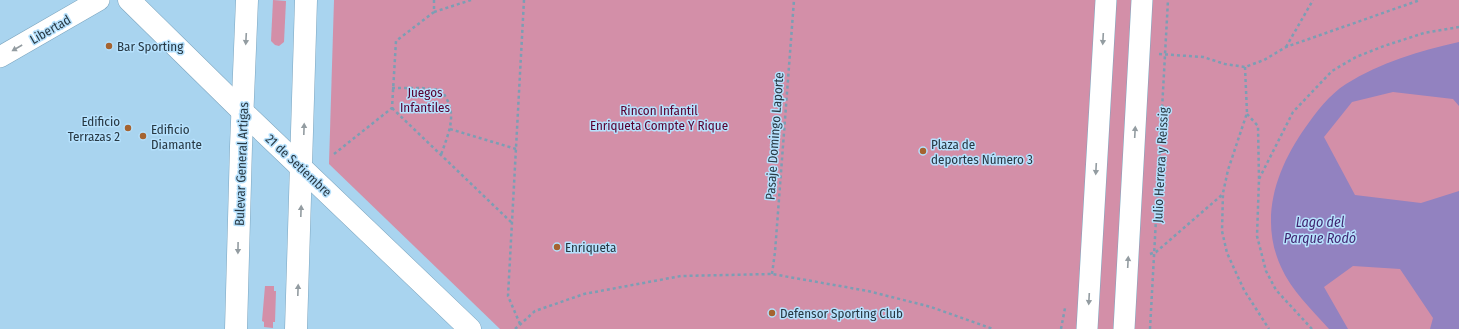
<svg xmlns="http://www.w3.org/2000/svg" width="1459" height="329" font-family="'Fira Sans Condensed',sans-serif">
<rect width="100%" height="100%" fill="#a9d4ef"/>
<g fill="#d38fa8">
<path d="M273 0 286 1 284 42 279 46 275 45 271 41Z"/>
<path d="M334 0H1459V329H500L329 164Z"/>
<path d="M265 286H274V291H276L275 322H273V328L264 327V322L262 321Z"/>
</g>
<path fill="#9282c0" d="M1459 42V106L1453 99 1393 92 1352 102 1324 137 1355 195 1421 203 1459 191V329H1430L1433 318 1400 269 1353 266 1324 287 1348 329H1329C1312 310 1291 290 1281 267 1259 219 1276 169 1305 128 1317 111 1329 95 1346 84 1381 62 1419 51 1459 42Z"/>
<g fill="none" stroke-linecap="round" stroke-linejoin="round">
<g stroke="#7ca5bf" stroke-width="22">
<g id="street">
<path d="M0 57 99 0"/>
<path d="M1087 329 1106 0"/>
<path d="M1124 329 1142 0"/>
</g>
</g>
<g stroke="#7ca5bf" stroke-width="23">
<g id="secondary">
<path d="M129 0 242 111 470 329"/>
<path d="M236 329 241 146 247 0"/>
<path d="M296 329 306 0"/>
</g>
</g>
<g stroke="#7c9eb4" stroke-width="2.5" stroke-dasharray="3 3" stroke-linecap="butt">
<path d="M434 12 471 0"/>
<path d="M1286 47 1313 0"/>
<path d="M1159 54 1203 57 1225 64 1245 67 1264 60 1286 47 1420 0"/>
<path d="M1245 67 1247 113 1228 170 1223 193 1222 231 1227 253 1244 290 1269 329"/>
<path d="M392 88H421L441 90C459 113 449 131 441 155"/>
<path d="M392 108 512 223"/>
<path d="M1247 114 1258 126 1259 179"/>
<path d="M450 129 516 149"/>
<path d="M334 154 392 108 396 41 434 12V0"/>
<path d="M1150 254 1156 252 1223 194"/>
<path d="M772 274 775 252 794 0"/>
<path d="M520 324 508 296 524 0"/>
<path d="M515 329 535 311 584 294 681 276 772 274 868 291 931 307 993 329"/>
<path d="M1061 329 1065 308"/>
<path d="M1150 329 1168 0"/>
<path d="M1312 329 1276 290 1266 271 1257 236 1259 179 1293 112 1332 71 1356 57 1384 46 1424 33 1459 27"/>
</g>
<use href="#street" stroke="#fff" stroke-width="21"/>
<use href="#secondary" stroke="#fff" stroke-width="22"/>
</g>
<defs><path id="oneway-solid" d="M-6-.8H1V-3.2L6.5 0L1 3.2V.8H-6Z"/></defs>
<g fill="#939ca1">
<use href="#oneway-solid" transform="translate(246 39) rotate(93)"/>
<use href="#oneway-solid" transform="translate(1103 39) rotate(93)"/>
<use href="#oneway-solid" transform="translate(17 48) rotate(150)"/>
<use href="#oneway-solid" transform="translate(304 129) rotate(-88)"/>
<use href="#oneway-solid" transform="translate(1135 132) rotate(-87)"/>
<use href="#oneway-solid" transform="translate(1096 169) rotate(93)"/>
<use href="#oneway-solid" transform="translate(301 211) rotate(-88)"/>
<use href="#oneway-solid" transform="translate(238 248) rotate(91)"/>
<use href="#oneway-solid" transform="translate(1128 262) rotate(-87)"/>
<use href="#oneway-solid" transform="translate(298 290) rotate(-88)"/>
<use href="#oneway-solid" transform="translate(1089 299) rotate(93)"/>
</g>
<g fill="#a56330" stroke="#b6e1fd" stroke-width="1.5">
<circle cx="109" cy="46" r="4"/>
<circle cx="128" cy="128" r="4"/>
<circle cx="143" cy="136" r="4"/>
<circle cx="923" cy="151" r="4"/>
<circle cx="557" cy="247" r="4"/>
<circle cx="772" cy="313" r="4"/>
</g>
<g text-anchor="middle" stroke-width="3" stroke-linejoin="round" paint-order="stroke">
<g font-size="13" fill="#273843" stroke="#b6e1fd">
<text transform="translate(50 29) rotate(-30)" y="5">Libertad</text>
<text transform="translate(774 136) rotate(-86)" y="5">Pasaje Domingo Laporte</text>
<text transform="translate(241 164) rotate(-88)" y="5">Bulevar General Artigas</text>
<text transform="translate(299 165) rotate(43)" y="5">21 de Setiembre</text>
<text transform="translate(1160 165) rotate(-87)" y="5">Julio Herrera y Reissig</text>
</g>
<g font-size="13" fill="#273843" stroke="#b6e1fd" text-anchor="start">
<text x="117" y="51">Bar Sporting</text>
<text x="120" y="126" text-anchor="end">Edificio<tspan x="120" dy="15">Terrazas 2</tspan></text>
<text x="151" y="134">Edificio<tspan x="151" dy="15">Diamante</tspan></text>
<text x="931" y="149">Plaza de<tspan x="931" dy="15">deportes Número 3</tspan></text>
<text x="565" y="252">Enriqueta</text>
<text x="780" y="318">Defensor Sporting Club</text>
</g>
<g font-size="13" fill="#580130" stroke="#b6e1fd">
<text x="425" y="97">Juegos<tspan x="425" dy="15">Infantiles</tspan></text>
<text x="659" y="115">Rincon Infantil<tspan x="659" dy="15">Enriqueta Compte Y Rique</tspan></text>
</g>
<g font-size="14" font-style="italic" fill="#402570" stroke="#b6e1fd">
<text x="1320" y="227">Lago del<tspan x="1320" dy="16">Parque Rodó</tspan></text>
</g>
</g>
</svg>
